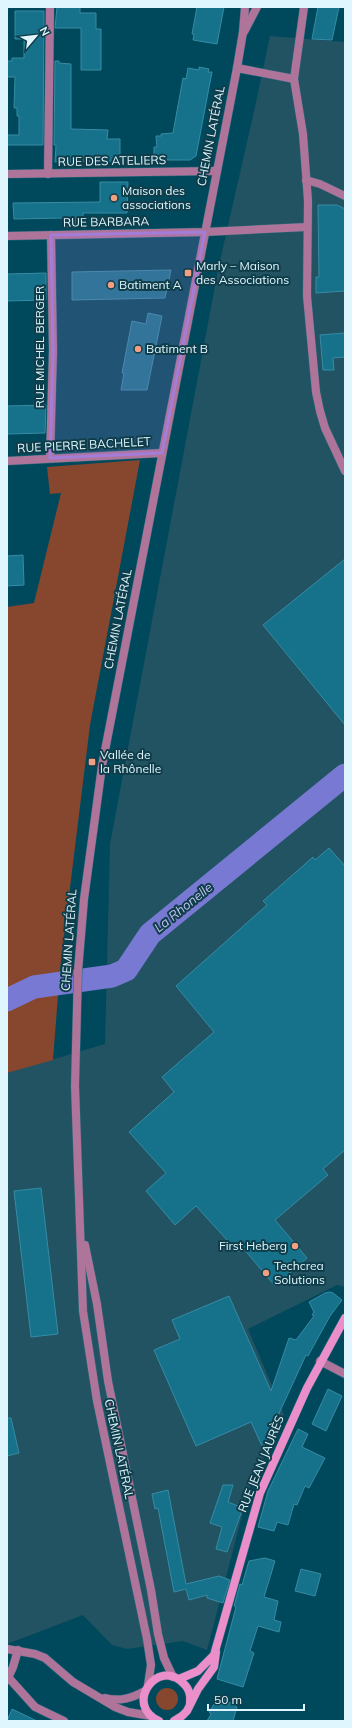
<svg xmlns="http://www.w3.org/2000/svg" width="352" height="1728" font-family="Mulish,sans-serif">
<rect width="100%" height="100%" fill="#00495c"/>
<path fill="#225362" d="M270 36 345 42V1287L337 1285 248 1329 284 1414 249 1489 207 1650 183 1641 127 1649 112 1645 83 1615 7 1644V1073L105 1044 110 844 219 265 255 107Z"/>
<g fill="#87472e">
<path d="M140 460 90 725 60 969 53 1060 7 1073V607L34 603 61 493 50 494 47 467Z"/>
<circle cx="167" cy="1699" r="11"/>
</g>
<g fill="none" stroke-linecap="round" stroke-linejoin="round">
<path stroke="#7879d3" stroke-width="23" d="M7 1000 34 987 112 976 126 970 150 934 345 775"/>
</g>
<g fill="#16728b" stroke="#378ba4">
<path d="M57 7H80V13H96V29H101V70H81V28H55Z"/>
<path d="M197 7H224L217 44 193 40 194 34H192Z"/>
<path d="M318 7H339L332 40 312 39Z"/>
<path d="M15 11H44L43 145H7V135H19V116H17V108H14L15 77H7V61H12V58H24V39H15Z"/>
<path d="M55 61H59V63L71 64V129L108 130 107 139H120V161L55 162 56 145H54Z"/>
<path d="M199 67 209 69 208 72H212L196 156 190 160H157V156H154V147H157L156 136H161V134L173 133 183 78 186 79 188 68 199 70Z"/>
<path d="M100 182H128L127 213H83V217H76V227H66L65 218 14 219 13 203 100 202Z"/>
<path d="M318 205H337L345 209V291L316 293V277H319Z"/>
<path d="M171 270 165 298 72 300V272Z"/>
<path d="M46 273V300L7 301V274Z"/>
<path d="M148 313 162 316 147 390H121L124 373H122L132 321 146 324Z"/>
<path d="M345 333V357L333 358 334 370H323L320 335Z"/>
<path d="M46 405 45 433 7 434V406Z"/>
<path d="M23 555 24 585 7 586V556Z"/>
<path d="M345 559V725L263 625Z"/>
<path d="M329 848 345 866V1150L323 1169 328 1175 275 1220 307 1258 275 1286 243 1248 238 1252 196 1206 175 1225 146 1191 166 1173 129 1132 174 1092 162 1077 214 1032 176 986 267 905 263 901 313 857 315 860Z"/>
<path d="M41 1188 58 1334 31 1337 14 1191Z"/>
<path d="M330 1292 333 1293 342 1300 330 1316 308 1356 306 1355 263 1448 251 1422 196 1446 154 1350 180 1339 172 1320 229 1296 271 1391 289 1338 296 1340 314 1316 312 1315 314 1312 309 1302 325 1293Z"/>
<path d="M328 1389 342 1396 326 1431 312 1424Z"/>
<path d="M7 1418H11L19 1453 7 1456Z"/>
<path d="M298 1429 308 1434 302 1447 325 1458 309 1488 305 1486 297 1505 294 1504 288 1525 277 1522 274 1531 258 1527 268 1491Z"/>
<path d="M223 1485H233L228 1502 243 1508 227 1552 216 1549 222 1527 210 1523Z"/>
<path d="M168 1490 186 1584 219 1576 230 1580 223 1603 207 1598V1595L189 1600 186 1589 174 1592 158 1508 155 1509 152 1494Z"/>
<path d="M265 1558 275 1561 264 1597 278 1601 274 1620 281 1622 279 1632 258 1626 250 1651 254 1653 243 1687 217 1679 236 1607 234 1606 240 1584 242 1585 249 1561Z"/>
<path d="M301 1569 321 1574 315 1596 295 1591Z"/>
<path d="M219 1696 237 1707 233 1721H207L211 1714 209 1712Z"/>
<path d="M12 1709 37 1721H7Z"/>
</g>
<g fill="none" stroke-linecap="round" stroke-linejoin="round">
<g stroke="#286879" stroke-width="9">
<g id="minor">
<path d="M304 7 294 79 303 134 308 201 307 296 316 392 320 411 325 428 345 471"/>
<path d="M237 68 294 79"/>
<path d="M7 174 216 171"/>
<path d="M48 174 50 7"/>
<path d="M306 180 320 184 345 196"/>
<path d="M7 236 205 232 307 227"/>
<path d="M50 458 53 350 51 235"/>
<path d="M7 461 162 453"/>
<path d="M320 1361 345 1374"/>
<path d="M7 1649 35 1654 45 1658 73 1682 115 1707 128 1712 151 1716"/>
<path d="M8 1677 35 1707 64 1721"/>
<path d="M7 1680 13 1667 18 1650"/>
<path d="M105 1698C120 1702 132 1698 145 1691"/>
</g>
</g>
<g stroke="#286879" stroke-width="9">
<g id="tertiary">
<path d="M244 32 257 7"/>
<path d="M85 1245 97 1304 108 1381 151 1590 158 1634 164 1658 173 1677"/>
<path d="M148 1685 151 1665 147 1639 97 1401 83 1311 75 1086 78 971 84 899 102 766 237 68 243 32 245 7"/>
</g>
</g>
<g stroke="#286879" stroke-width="9">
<g id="secondary">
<path d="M179 1679 198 1671 214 1655 260 1493 307 1388 345 1318"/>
<path d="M159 1721C123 1705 158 1657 183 1683 189 1688 191 1696 190 1703"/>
<path d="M174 1721 182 1716 187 1711 198 1689 214 1667 216 1652"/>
</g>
</g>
<use href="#minor" stroke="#ae7499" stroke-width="8"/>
<use href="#tertiary" stroke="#ae7499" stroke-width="8"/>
<use href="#secondary" stroke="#ea8fca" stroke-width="8"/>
</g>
<path fill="#a37dd8" fill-opacity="0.2" stroke="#a37dd8" stroke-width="3" stroke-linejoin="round" d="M205 232 162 453 50 458 53 350 51 235Z"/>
<g fill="#f2a081" stroke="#103d4a" stroke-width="1.5">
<circle cx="114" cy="198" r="4"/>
<rect x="184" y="269" width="8" height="8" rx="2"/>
<circle cx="111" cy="285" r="4"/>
<circle cx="138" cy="349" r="4"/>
<rect x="88" y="758" width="8" height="8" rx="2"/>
<circle cx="295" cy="1246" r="4"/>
<circle cx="266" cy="1273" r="4"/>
</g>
<g text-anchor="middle" stroke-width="4" stroke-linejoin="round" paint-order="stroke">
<g font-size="12" fill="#dff6fe" stroke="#103d4a">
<text transform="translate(211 136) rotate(-79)" y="4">CHEMIN LATÉRAL</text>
<text transform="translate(112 161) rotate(-1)" y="4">RUE DES ATELIERS</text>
<text transform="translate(106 222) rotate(-1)" y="4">RUE BARBARA</text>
<text transform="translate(40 347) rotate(-90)" y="4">RUE MICHEL BERGER</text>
<text transform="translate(84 445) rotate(-3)" y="4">RUE PIERRE BACHELET</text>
<text transform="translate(118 619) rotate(-79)" y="4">CHEMIN LATÉRAL</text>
<text transform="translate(69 940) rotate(-86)" y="4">CHEMIN LATÉRAL</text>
<text transform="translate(119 1449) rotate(78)" y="4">CHEMIN LATÉRAL</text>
<text transform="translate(261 1464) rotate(-68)" y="4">RUE JEAN JAURÈS</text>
</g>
<g font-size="12" fill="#dff6fe" stroke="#103d4a" text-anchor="start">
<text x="122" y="195">Maison des<tspan x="122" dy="14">associations</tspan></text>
<text x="196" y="270">Marly – Maison<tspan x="196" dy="14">des Associations</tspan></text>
<text x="119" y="289">Batiment A</text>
<text x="146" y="353">Batiment B</text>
<text x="100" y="759">Vallée de<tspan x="100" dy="14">la Rhônelle</tspan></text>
<text x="287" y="1250" text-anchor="end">First Heberg</text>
<text x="274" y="1270">Techcrea<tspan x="274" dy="14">Solutions</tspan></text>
</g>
<g font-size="13" font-style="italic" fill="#c0c3f2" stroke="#103d4a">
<text transform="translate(183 907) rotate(-39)" y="5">La Rhonelle</text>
</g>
</g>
<rect width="352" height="1728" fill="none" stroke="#dff6fe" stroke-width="16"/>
<g transform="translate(36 36) rotate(62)" stroke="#103d4a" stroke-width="3" paint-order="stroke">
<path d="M0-3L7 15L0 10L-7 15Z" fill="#dff6fe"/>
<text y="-6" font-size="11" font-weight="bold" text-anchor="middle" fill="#dff6fe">N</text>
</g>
<path d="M208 1704v6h96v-6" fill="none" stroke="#dff6fe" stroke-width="2"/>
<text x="214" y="1704" font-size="12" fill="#dff6fe" stroke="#103d4a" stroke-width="3" paint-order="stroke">50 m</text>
</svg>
